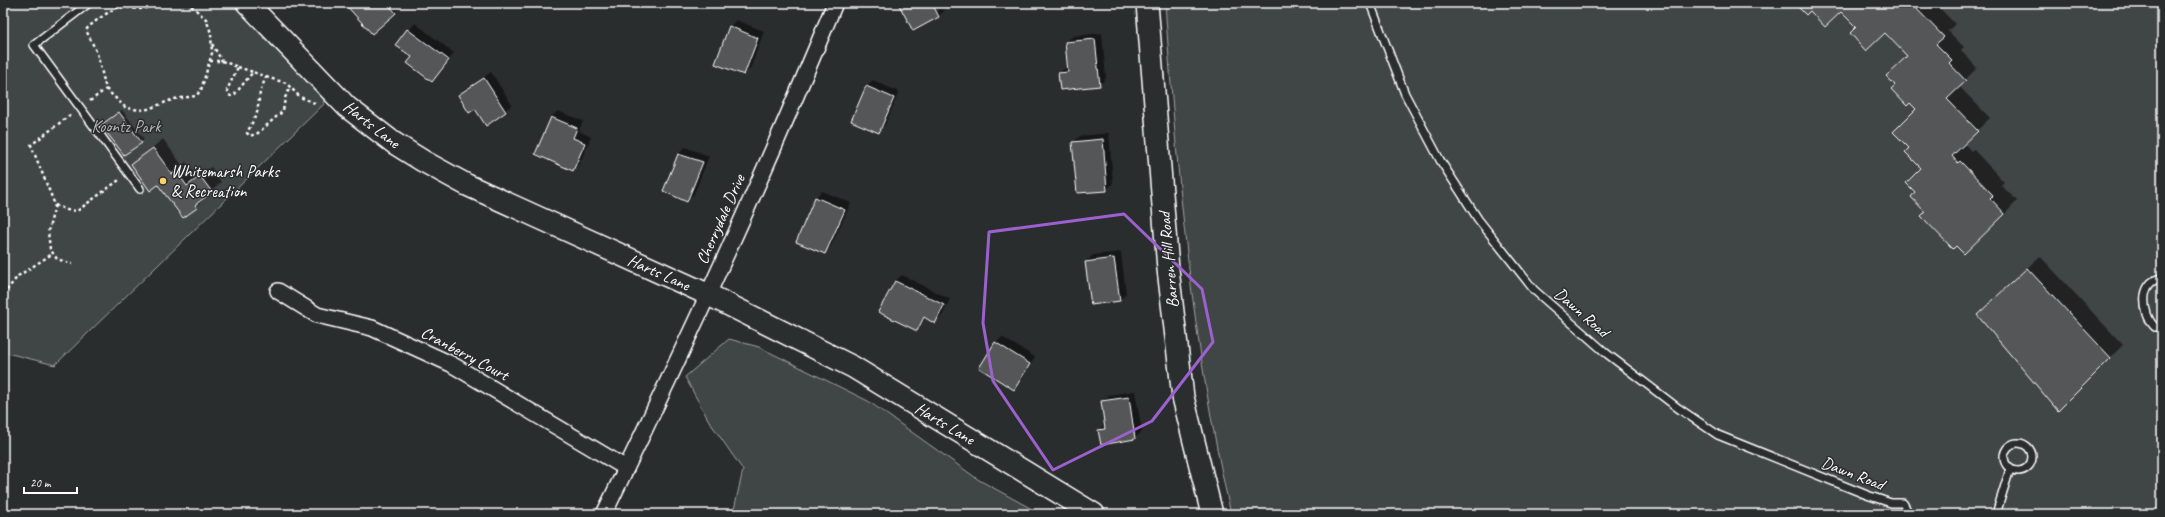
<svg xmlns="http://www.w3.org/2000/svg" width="2165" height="517" font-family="Caveat,sans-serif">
<rect width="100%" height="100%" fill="#2a2d2e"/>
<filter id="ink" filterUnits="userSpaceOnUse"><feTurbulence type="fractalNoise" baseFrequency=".025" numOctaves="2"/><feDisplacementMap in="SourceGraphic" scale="8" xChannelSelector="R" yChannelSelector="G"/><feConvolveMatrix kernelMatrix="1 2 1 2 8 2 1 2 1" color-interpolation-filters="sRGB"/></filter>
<g filter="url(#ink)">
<g fill="#414445" stroke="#a0a2a2">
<path d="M3 3H235L323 95 324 104 55 365 3 352Z"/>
<path d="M1165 3H2162V514H1231C1192 345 1177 176 1165 3Z"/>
<path d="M729 339 759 347 868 401 979 480 1041 514H733L743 470 709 421 685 377Z"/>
</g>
<g fill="#0007">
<path d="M346 3H399L402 6 395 12Z"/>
<path d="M899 3H942L945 10 939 16 913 29Z"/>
<path d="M1796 3H1935L1955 24 1948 31 1964 47 1961 50 1977 68 1959 86 1990 118 1964 143 1971 151 1973 149 2004 182 2001 185 2017 201 2005 214 1926 212 1917 192 1922 168 1910 148 1918 109 1896 85 1908 56 1885 32 1857 27 1841 10H1810Z"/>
<path d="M736 20 764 31 751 67 744 74 730 27Z"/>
<path d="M415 23 454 53 432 80 413 57 397 45Z"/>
<path d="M1102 33 1106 78 1100 85 1059 73 1069 66 1066 42 1073 36Z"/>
<path d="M491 72 512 105 486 124 475 108 459 96Z"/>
<path d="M873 80 899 92 885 125 878 132 867 87Z"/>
<path d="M122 110 144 139 141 142 106 122Z"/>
<path d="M558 111 583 121 579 131 591 137 580 163 573 170 551 117Z"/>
<path d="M1109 133 1113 183 1107 190 1073 142 1080 136Z"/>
<path d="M163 139 182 165 186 162 197 177 211 167 221 182 196 207 183 217 158 184 132 164Z"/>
<path d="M685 147 709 156 694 194 687 201 664 191 679 154Z"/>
<path d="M822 191 851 203 831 246 824 253 798 241 816 197Z"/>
<path d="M1121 252 1126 294 1119 300 1086 262 1093 255Z"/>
<path d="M2040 256 2123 345 2058 410 1991 302Z"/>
<path d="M902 275 950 299 942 316 935 322 926 317 917 330 895 281Z"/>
<path d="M1002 337 1035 357 1020 382 1014 388 996 343Z"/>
<path d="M1135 391 1142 432 1135 438 1101 444 1099 430 1105 424 1102 401 1109 395Z"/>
</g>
<g fill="#555758" stroke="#fff">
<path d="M344 3H387L396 13 372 34Z"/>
<path d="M898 3H932L939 17 913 31Z"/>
<path d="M1794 3H1911L1944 37 1936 44 1952 60 1949 63 1966 81 1947 99 1978 131 1952 156 1958 163 1960 161 1993 195 1990 198 2005 214 1964 254 1956 246 1953 249 1921 216 1925 212 1911 197 1915 192 1906 183 1921 168 1905 152 1909 148 1893 132 1916 109 1910 103 1907 106 1891 89 1895 85 1886 76 1907 56 1885 33 1866 51 1850 33 1856 27 1841 12 1825 27 1810 11 1806 15Z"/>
<path d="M729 26 758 38 744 75 715 64Z"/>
<path d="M407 29 449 60 432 82 407 63 412 57 395 45Z"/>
<path d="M1095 39 1100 86 1060 90 1058 73 1068 72 1065 42Z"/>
<path d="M484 78 506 112 486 126 475 109 469 113 458 95Z"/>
<path d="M866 86 894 98 879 133 851 121Z"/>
<path d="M119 112 142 143 124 155 101 125Z"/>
<path d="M551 117 577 128 573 138 585 143 573 171 535 154Z"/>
<path d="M1103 139 1107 191 1077 193 1072 142Z"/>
<path d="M153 148 172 174 176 171 187 186 200 176 212 192 195 205 197 208 183 218 158 185 150 191 131 164Z"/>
<path d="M678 154 703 162 687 202 663 191Z"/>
<path d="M815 197 845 210 825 254 796 242Z"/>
<path d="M1114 258 1120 301 1091 305 1085 262Z"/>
<path d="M2027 268 2111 358 2058 411 1977 315Z"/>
<path d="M895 281 944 305 935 324 924 317 917 331 878 312Z"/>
<path d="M995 342 1030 364 1014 390 979 368Z"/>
<path d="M1129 397 1135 439 1101 445 1098 430 1105 429 1101 401Z"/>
</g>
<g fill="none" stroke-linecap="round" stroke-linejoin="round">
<g stroke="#fff" stroke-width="10">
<g id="lane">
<path d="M89 3 34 45 140 189"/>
<path d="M1370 3 1405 94 1440 160 1478 219 1534 290 1606 353 1678 408 1718 435 1867 495 1891 503H1903L1909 514"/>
<path d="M2162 278C2138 281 2142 315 2155 327H2162"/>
<circle cx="2018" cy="457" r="14"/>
<path d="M1996 514 2010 469"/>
</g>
</g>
<g stroke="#fff" stroke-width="18">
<g id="street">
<path d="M278 291 317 315 372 328 451 364 626 468"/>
<path d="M604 514C686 346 764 176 835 3"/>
</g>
</g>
<g stroke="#fff" stroke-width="24">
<g id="secondary">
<path d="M247 3 347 107 394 143 423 161 467 185 707 294 853 367 1094 514"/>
<path d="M1147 3 1168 269 1183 397 1212 514"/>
</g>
</g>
<g stroke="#fff" stroke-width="2.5" stroke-dasharray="3 3" stroke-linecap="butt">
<path d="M152 3C145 14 131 6 120 7 113 8 90 24 86 30L97 53 106 89 126 108 140 110 148 109 174 99 196 96 201 90 212 53 211 33 206 19 188 3"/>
<path d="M212 44 222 61"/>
<path d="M210 61H222L238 67 227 90 229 95 231 96 235 94 253 72 266 77 260 92 257 113 247 133 250 136 258 133 283 111 285 98 290 87"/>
<path d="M238 67 253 72"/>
<path d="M266 77 286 83 300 97 317 104"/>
<path d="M90 101 106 89"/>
<path d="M70 115 31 145 55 205 48 232 50 249 57 259 72 264"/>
<path d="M55 205 67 210 77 211 119 180"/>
<path d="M3 295 18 276 52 254"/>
</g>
<use href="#lane" stroke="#2a2d2e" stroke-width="7"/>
<use href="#street" stroke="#2a2d2e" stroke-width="15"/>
<use href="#secondary" stroke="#2a2d2e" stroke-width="21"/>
</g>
</g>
<path fill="none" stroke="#9c61cf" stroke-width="3" stroke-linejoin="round" d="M1124 214 1202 289 1213 342 1152 421 1053 470 993 381 983 323 989 232Z"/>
<circle fill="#ffd166" stroke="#2a2d2e" stroke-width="1.5" cx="163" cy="181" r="4"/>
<g text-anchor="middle" stroke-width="3" stroke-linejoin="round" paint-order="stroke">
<g font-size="17" fill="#fff" stroke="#2a2d2e">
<text transform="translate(372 124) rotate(38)" y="6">Harts Lane</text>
<text transform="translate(720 219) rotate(-66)" y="6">Cherrydale Drive</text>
<text transform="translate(1168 260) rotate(-95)" y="6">Barren Hill Road</text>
<text transform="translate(659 272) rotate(24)" y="6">Harts Lane</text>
<text transform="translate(1582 312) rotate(41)" y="6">Dawn Road</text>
<text transform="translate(465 353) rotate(28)" y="6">Cranberry Court</text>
<text transform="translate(945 423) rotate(31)" y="6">Harts Lane</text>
<text transform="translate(1853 473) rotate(21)" y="6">Dawn Road</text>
</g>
<g font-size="17" fill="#b3b4b5" stroke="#2a2d2e">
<text x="126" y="132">Koontz Park</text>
</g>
<g font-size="17" fill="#fff" stroke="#2a2d2e" text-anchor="start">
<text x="171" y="177">Whitemarsh Parks<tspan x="171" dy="20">&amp; Recreation</tspan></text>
</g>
</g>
<rect width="2165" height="517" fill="none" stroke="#2a2d2e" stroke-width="16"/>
<rect x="8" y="8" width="2149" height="501" fill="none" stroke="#fff" stroke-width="1.5" filter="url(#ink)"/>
<path d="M24 487v6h53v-6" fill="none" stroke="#ffffff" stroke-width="2"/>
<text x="30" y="487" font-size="12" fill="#ffffff" stroke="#2a2d2e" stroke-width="3" paint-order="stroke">20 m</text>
</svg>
